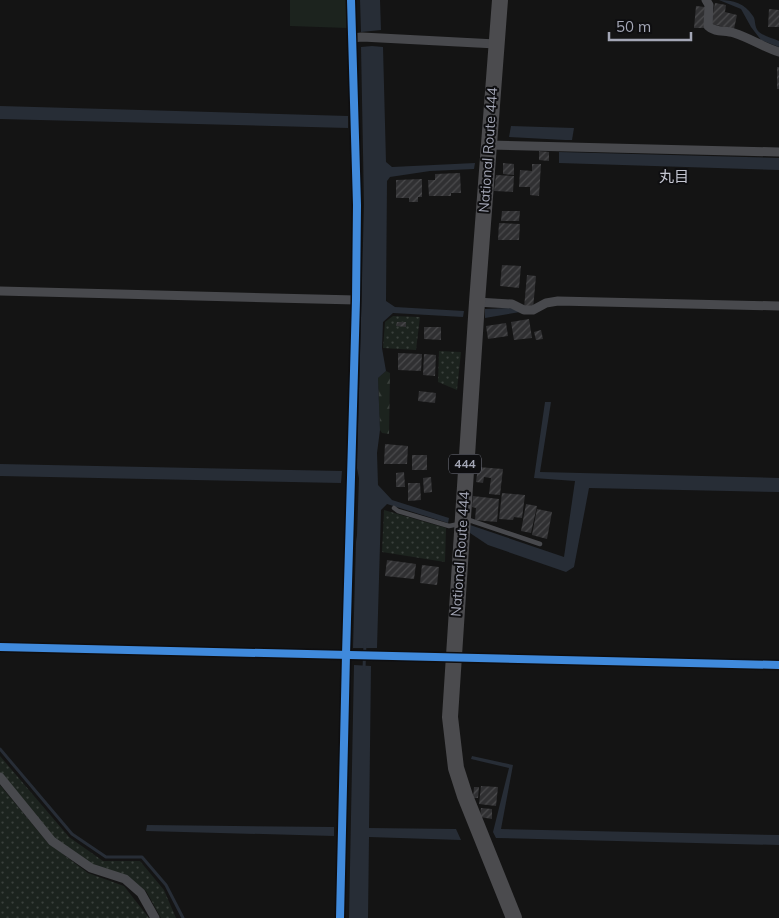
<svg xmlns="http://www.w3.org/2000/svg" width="779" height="918" font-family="Mulish,'Noto Sans JP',sans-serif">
<defs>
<pattern id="grass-dots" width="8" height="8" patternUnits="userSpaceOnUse" patternTransform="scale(1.25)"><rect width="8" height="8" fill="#1c231e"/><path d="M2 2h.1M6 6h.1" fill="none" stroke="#3a403c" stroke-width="1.8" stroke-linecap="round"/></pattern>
<pattern id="forest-firs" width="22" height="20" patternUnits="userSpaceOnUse" patternTransform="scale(1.25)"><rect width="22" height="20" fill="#1c231e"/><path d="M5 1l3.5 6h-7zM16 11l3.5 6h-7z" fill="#3a403c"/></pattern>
<pattern id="building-hatch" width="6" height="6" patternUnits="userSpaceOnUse" patternTransform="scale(1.25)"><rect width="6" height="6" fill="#303032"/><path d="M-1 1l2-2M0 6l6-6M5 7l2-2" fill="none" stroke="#4b4b4d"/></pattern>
</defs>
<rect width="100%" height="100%" fill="#141414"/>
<g fill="url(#grass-dots)">
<path d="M393 316 420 317 416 350 383 348 385 322Z"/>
<path d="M439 351 461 352 457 390 438 382Z"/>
<path d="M384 510 446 528 445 562 382 552Z"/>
<path d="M0 756 69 837 103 861H140L164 890 176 918H161L146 891 128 877 92 865 56 840 0 773Z"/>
<path d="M0 785 47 842 88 873 124 886 149 918H0Z"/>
</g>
<path fill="url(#forest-firs)" d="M386 371 390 373 389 434 382 433 380 430 378 378Z"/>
<path fill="#1c231e" d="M290 0H347V28L290 26Z"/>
<g fill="#272d36">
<path d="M360 0H380L381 30 361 32Z"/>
<path d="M719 0C734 0 744 3 753 16 756 20 754 26 758 31 763 36 772 38 779 41V47L761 40 751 27 741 9Z"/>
<path d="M372 46 383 47 386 162 392 167 475 163 474 169 430 171 390 177 387 181 386 301 395 307 464 311 463 317 393 313 383 322 382 348 386 371 378 378 380 430 377 453 378 485 392 500 449 518 448 523 387 504 381 510 377 648H353L356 542 357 535 359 478 357 468 364 205 361 47Z"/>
<path d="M0 106 348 116V128L0 119Z"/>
<path d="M511 126 574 128 572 140H565L509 137Z"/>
<path d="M559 152 779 158V170L559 163Z"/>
<path d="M513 308 520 312 485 318V309Z"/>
<path d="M545 402H551L540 472 779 478V492L589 488 574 567 566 572 488 545 470 533V525L564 557 575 481 534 478Z"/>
<path d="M0 464 342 471 341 483 0 476Z"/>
<path d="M354 665 371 666 369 828 456 829 461 840 369 837 368 918H349Z"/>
<path d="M472 756 513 765 501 829 779 835V845L496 838 493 832 509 768 471 759Z"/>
<path d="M147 825 334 827V836L146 831Z"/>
</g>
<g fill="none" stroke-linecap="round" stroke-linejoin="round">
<g stroke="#272d36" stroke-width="3">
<path d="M364 668 365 644"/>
<path d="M0 749 72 834 106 857H142L166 885 183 918"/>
</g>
</g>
<g fill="url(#building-hatch)">
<path d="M715 3 726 5 725 12 737 15 734 29 711 24Z"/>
<path d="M696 6 705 7 704 28H694Z"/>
<path d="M769 9 779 10V27H768Z"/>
<rect x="777" y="67" width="2" height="22"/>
<path d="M539 151 549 152V161L539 160Z"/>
<path d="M503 163 514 164V175L503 174Z"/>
<path d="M532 164H541L539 196 530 195V187H519L520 170 532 171Z"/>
<path d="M460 173 461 193H451V196H429L428 180H435V174Z"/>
<path d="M496 175 514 176 513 192 494 191Z"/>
<path d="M422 179V197H418V202H409V198H396V180Z"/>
<path d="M502 211H520L519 221H501Z"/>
<path d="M499 223 520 224 519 240H498Z"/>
<path d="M502 265 521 266 519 288 500 286Z"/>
<path d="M527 275 536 276 533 309 524 308Z"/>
<path d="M529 319 532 338 514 340 511 322Z"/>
<path d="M397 322H406V327L396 326Z"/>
<path d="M506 323 508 336 488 339 486 326Z"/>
<path d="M424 327H441V340L424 339Z"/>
<path d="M541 330 543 339 536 340 534 332Z"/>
<path d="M398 353 422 354 421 371 398 370Z"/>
<path d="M424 354 436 355 435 376 423 375Z"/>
<path d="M419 391 436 393 435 403 418 401Z"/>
<path d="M385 444 408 446 407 464H384Z"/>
<rect x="412" y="455" width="15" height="15"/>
<path d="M478 467 503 469 500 495 489 494 491 478 484 477 483 483 476 482Z"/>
<path d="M404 472 405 487H396V473Z"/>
<path d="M431 477 432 492 424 493 423 478Z"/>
<path d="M408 483H420L421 500 408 501Z"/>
<path d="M502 493 525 495 522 518 514 517 513 520 499 519Z"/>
<path d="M473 496 499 499 497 522 475 520 476 508 472 507Z"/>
<path d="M526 504 537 506 531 533 521 531Z"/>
<path d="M537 509 552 512 547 539 532 535Z"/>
<path d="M387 560 416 564 414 579 385 576Z"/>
<path d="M422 565 439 567 437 585 420 583Z"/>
<path d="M481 786 498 787 496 806 479 804Z"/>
<path d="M474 787H479L478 798H473Z"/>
<path d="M481 808 492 809V819L480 817Z"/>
</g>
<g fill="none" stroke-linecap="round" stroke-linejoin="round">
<g stroke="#48494d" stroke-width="4.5">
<path d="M394 508 398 511 449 526 459 524"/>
<path d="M467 521 469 520 540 544"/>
</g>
<g stroke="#48494d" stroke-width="9">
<path d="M706 0 709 5 708 26C715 33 725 30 734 33 750 38 763 47 779 52"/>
<path d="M352 38 362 37 496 44"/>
<path d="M489 145 779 152"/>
<path d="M0 291 356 300"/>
<path d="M477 302 512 304 524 310H533L546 303 558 301 779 306"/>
<path d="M0 647 779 665"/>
<path d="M0 777 52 841 91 868 125 879 141 893 155 918"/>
<path d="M340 918 346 655 356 300 357 205 351 0"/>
</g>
<path stroke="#4b4b4e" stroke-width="16" d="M500 0 477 302 450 717 456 768 465 796 514 918"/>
<g stroke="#0e0e10" stroke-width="11">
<g id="cycleway">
<path d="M0 647 779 665"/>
<path d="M340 918 346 655 356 300 357 205 351 0"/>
</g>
</g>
<use href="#cycleway" stroke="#408adc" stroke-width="8"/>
</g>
<g text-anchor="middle" stroke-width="4" stroke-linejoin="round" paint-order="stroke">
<rect fill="#0e0e10" stroke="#777984" stroke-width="1" x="449" y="454.5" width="32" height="19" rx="4"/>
<g font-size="12" font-weight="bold" fill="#a4a7b6">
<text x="465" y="468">444</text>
</g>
<g font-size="14" fill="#a4a7b6" stroke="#0e0e10">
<text transform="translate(488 150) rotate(-86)" y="5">National Route 444</text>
<text transform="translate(460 554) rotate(-86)" y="5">National Route 444</text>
</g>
<g font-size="15" fill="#c5c7d2" stroke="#0e0e10">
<text x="674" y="182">丸目</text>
</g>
</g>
<path d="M609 32v8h82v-8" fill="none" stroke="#a4a7b6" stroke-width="2.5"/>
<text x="616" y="32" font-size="15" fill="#a4a7b6" stroke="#0e0e10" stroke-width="4" paint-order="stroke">50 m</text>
</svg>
